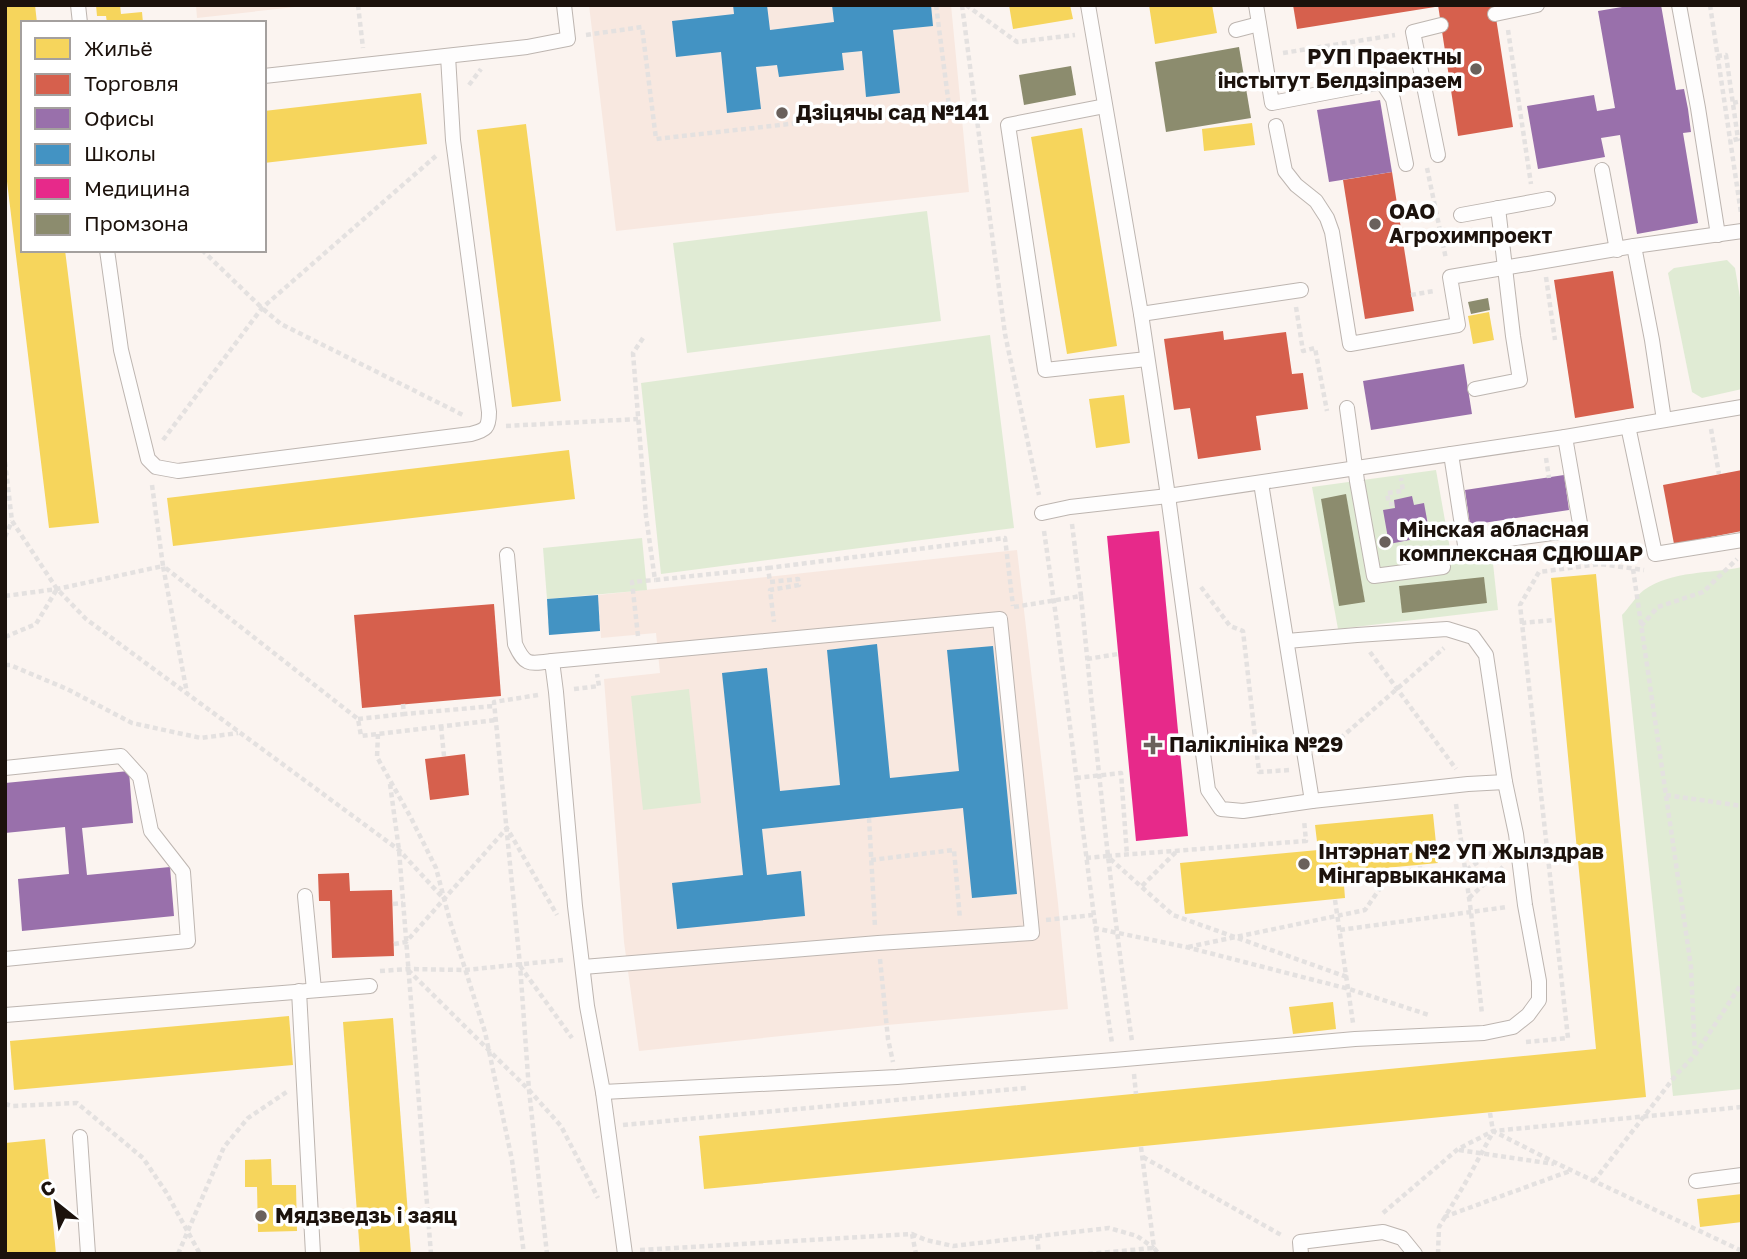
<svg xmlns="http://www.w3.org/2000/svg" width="1747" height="1259" font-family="'Golos Text',sans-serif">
<rect width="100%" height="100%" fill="#fbf4f0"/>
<g fill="#f8e8e0">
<path d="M196 5H313L197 18Z"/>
<path d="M589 5H951L969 192 616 231Z"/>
<path d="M1017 550 1058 903 1068 1009 887 1025 639 1051 624 942 604 679 660 673 656 633 601 638 598 595Z"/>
</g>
<g fill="#e0ebd4">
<path d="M927 211 941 321 687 353 673 243Z"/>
<path d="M1727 260 1735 268 1742 309V389L1702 398 1692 392 1668 273 1674 268Z"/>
<path d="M990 335 1014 528 661 574 641 383Z"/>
<path d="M1436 470 1452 560 1492 554 1498 610 1338 629 1312 487Z"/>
<path d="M642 538 647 590 547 599 543 548Z"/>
<path d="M1742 567V1089L1673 1096 1622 615C1629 608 1636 596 1644 590 1673 570 1710 574 1742 567Z"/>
<path d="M689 689 701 803 643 810 631 696Z"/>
</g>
<g fill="#f6d55c">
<path d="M5 5H35L37 23H23V250H65L99 523 49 528 5 165Z"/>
<path d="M96 5H120L121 14 142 12 143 23H107L106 16H97Z"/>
<path d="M1009 5H1070L1073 19 1013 29Z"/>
<path d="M1149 5H1212L1217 33 1155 44Z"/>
<path d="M421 93 427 144 264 163V111Z"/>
<path d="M1252 123 1255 145 1204 151 1202 129Z"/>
<path d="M526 124 561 401 512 407 477 130Z"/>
<path d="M1082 128 1117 346 1067 354 1031 137Z"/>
<path d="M1489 312 1494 340 1473 344 1468 316Z"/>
<path d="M1124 395 1130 443 1096 448 1089 399Z"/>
<path d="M569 450 575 499 173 546 167 498Z"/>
<path d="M1596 574 1646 1097 704 1189 699 1136 1596 1049 1551 578Z"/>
<path d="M1433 814 1438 863 1343 872 1345 898 1185 914 1180 863 1318 850 1315 825Z"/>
<path d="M1333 1002 1336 1029 1293 1034 1289 1007Z"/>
<path d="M289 1016 293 1065 14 1090 10 1041Z"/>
<path d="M393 1018 411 1254H360L343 1022Z"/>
<path d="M45 1139 56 1254H5V1143Z"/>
<path d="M271 1159 272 1185H296L297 1231 258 1232 257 1187H245V1160Z"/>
<path d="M1742 1194V1222L1700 1227 1697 1199Z"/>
</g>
<g fill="#d6604d">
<path d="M1293 5H1435V7L1297 29Z"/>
<path d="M1438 5H1494L1513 127 1458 136Z"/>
<path d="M1392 172 1414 311 1365 319 1343 180Z"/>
<path d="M1613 271 1634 408 1575 418 1554 280Z"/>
<path d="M1223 331 1224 340 1286 332 1292 374 1303 373 1308 409 1256 416 1261 450 1198 459 1190 408 1174 410 1164 339Z"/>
<path d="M1742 470V531L1674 544 1663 485Z"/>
<path d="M494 604 501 696 362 708 354 615Z"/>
<path d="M465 754 469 795 430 800 425 759Z"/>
<path d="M349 873 350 891 392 890 394 956 332 958 330 901H319L318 874Z"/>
</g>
<g fill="#9970ab">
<path d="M1634 5H1661L1676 90 1684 89 1688 109 1691 132 1683 133 1698 223 1637 234 1620 135 1601 138 1605 157 1538 169 1527 106 1594 95 1597 111 1615 108 1598 11Z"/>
<path d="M1380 100 1392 172 1329 182 1317 110Z"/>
<path d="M1464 364 1472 414 1371 430 1363 381Z"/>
<path d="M1564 475 1569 510 1470 525 1465 490Z"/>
<path d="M1412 496 1414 505 1424 503 1430 536 1389 544 1383 510 1395 508 1394 500Z"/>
<path d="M129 771 133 823 82 828 87 875 170 867 174 916 22 931 18 879 69 874 65 827 5 833V783Z"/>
</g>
<g fill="#4393c3">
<path d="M733 5H767L770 30 834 22 832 5H931L933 26 893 30 900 93 866 97 862 51 842 53 844 70 779 77 777 65 756 67 761 109 727 113 721 52 676 57 672 21 734 14Z"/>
<path d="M598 595 600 631 549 635 547 599Z"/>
<path d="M877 644 890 778 959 771 947 650 993 646 1017 894 972 898 963 808 762 829 767 875 801 871 805 916 677 929 672 883 743 875 722 673 767 668 780 791 840 785 827 650Z"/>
</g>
<path fill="#e7298a" d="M1159 531 1188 836 1136 841 1107 536Z"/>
<g fill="#8c8c6e">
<path d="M1239 47 1251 118 1166 132 1155 62Z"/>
<path d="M1071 66 1076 95 1024 105 1019 75Z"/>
<path d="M1488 298 1490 310 1471 314 1468 302Z"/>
<path d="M1346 494 1365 602 1339 606 1321 499Z"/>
<path d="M1484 577 1487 603 1402 613 1399 586Z"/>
</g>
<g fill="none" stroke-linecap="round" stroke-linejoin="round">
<g stroke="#bdb5b0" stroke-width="16">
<g id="lane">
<path d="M78 5 80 23"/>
<path d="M1088 5 1141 314 1168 496 1208 790 1221 809 1243 811 1312 801 1468 784 1505 782"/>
<path d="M1256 5 1272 103 1382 82 1393 99 1406 164"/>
<path d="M1679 5 1698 108 1718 235"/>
<path d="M1495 14 1537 5"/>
<path d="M1236 30 1259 24"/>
<path d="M264 76 527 47 568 39 564 5"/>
<path d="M1105 106 1008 125 1045 370 1147 359"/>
<path d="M1276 126 1285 171 1296 185 1316 201 1327 218 1332 232 1350 344 1458 325 1450 277 1634 246 1742 231"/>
<path d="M1438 155 1413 32 1441 25"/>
<path d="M1602 170 1617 250"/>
<path d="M1461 215 1548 199"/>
<path d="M1634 246 1652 340 1664 420"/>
<path d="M107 250 121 350 148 459 156 467 178 471 471 434C486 430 489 428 489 412L453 140 448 56"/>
<path d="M1141 314 1301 290"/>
<path d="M1475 389 1520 380 1513 336 1498 208"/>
<path d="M1347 408 1357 481 1374 576 1443 567"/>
<path d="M1628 426 1655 554 1742 540"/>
<path d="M1451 454 1465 545 1581 529 1565 437"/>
<path d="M1261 483 1312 801"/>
<path d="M1042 513 1070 507 1168 496 1565 437 1742 407"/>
<path d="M507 555 515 644C525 666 529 664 552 661L556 692 575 906 587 1006 603 1092 625 1254"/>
<path d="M552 661 1000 619 1031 922 1032 933 878 943 583 967"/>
<path d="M5 768 121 756 140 777 151 831 183 872 188 941 5 959"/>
<path d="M305 896 314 990"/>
<path d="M299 991 313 1254"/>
<path d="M5 1015 370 986"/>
<path d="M603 1092 897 1077 1114 1060 1355 1039 1484 1033 1513 1027 1528 1015 1539 1000V981L1525 905 1516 834 1505 782 1486 655 1473 637 1447 629 1357 635 1287 641"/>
<path d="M80 1137 88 1254"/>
<path d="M1696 1181 1742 1175"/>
<path d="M1301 1254 1300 1242 1383 1232 1402 1238 1415 1254"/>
</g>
</g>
<g stroke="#e4e1e0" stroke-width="4.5" stroke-dasharray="5 3.5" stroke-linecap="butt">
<path d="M358 5 363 48"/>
<path d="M962 5 1005 334 1039 495"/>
<path d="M966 5 1017 42 1075 35"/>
<path d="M1710 5 1741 213"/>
<path d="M1508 30 1531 184"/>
<path d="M586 35 642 27 656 139 949 106 936 5H937"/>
<path d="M1283 53 1395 35"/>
<path d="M1717 56 1726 55 1738 139 1729 141"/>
<path d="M469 85 481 69"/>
<path d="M1733 103 1742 101"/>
<path d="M1427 168 1446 259"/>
<path d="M202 250 262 308 281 324 465 416"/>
<path d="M1546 277 1555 340"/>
<path d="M1411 295 1434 291"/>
<path d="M1296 307 1303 351 1315 348 1327 411"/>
<path d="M643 338 633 353 646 516 655 580 768 568 770 582 798 579 799 585 770 590 774 622"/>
<path d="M506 426 638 419"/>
<path d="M1711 429 1719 474"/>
<path d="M163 440 262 308 437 155"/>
<path d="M1546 458 1549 478"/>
<path d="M5 462 12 521 57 589 86 619 399 850 444 899"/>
<path d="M152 485 163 566 358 719 361 736 496 720"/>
<path d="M1394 504H1389L1387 493 1403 491 1401 478"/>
<path d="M1072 524 1081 596"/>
<path d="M1044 531C1069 702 1086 873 1112 1043"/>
<path d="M5 537 12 521"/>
<path d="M768 568 1005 538 1013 606"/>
<path d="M1633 569 1691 967 1695 1055"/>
<path d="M1201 587 1230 626 1243 631 1259 772 1290 770"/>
<path d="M5 596 57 589 163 566 187 693"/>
<path d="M1014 607 1081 596C1096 745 1110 893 1132 1041"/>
<path d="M1522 623 1520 605 1539 572 1600 564 1644 570"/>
<path d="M1641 626 1658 607 1703 592 1737 559"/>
<path d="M638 636 632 582 655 580"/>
<path d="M5 637 36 624 57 589"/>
<path d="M1370 652 1456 769"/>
<path d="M1087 659 1118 654"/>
<path d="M5 665H10L67 689 132 723 201 738 238 733"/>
<path d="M574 689 599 686 597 674"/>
<path d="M538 695 494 702 520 965 529 1090 547 1254"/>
<path d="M403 704 404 714 494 706"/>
<path d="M358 719 404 714"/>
<path d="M441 726 444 756"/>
<path d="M378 734 377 757 410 816 436 868 450 921 485 1032 512 1160 524 1254"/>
<path d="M1321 755 1444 648"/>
<path d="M1076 778 1121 773 1127 855"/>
<path d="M390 784 399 850 431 1254"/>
<path d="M1666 795 1742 806"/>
<path d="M1456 804 1471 912 1482 1014"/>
<path d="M869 818 875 927"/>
<path d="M1107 856 1306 841 1304 820"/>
<path d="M1086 858 1107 856 1173 915 1347 977"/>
<path d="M871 860 954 850 960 919"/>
<path d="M1414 880 1412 870H1420V865"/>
<path d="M1142 886 1176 852"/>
<path d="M1469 898 1503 867"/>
<path d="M1335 900 1353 1023"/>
<path d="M393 904 403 903"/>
<path d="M1046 920 1093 915"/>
<path d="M1094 928 1186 947 1349 989 1429 1015"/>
<path d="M1340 930 1507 907"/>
<path d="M394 944 406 942 507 828 557 915"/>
<path d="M1188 947 1365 910 1383 884 1465 871 1499 847"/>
<path d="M880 959 888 1039 893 1062"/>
<path d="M520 966 572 1038"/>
<path d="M408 970 529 1090 561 1126 598 1198"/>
<path d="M380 971 408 969 465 970 563 960"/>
<path d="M1526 1042 1568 1038 1522 623 1555 620"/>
<path d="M1134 1074 1136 1094"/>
<path d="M5 1104 13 1106 77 1103 143 1158 166 1192 200 1254"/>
<path d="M1490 1113 1493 1131 1558 1164 1742 1251"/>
<path d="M623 1125 1026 1088"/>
<path d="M1141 1147 1154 1248 1159 1254"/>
<path d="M1459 1150 1554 1164"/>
<path d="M1143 1157 1283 1236"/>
<path d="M1594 1181 1676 1075 1695 1055 1742 983"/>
<path d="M1383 1213 1458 1149 1493 1131 1742 1107"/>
<path d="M1444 1217 1570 1171"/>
<path d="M912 1234 926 1240 953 1246 1109 1228 1137 1236 1154 1248"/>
<path d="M1037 1236 1039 1254"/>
<path d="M640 1250 912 1234 916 1254"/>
<path d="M178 1254 224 1147 248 1118 288 1091"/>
<path d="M1088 1254 1153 1248"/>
<path d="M1438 1254 1439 1227 1467 1180 1493 1132"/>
</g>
<use href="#lane" stroke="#fefdfd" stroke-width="14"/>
</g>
<g fill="#6a615c" stroke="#fff" stroke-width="2.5">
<circle cx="1476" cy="69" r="7"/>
<circle cx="782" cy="113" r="7"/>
<circle cx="1375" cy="224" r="7"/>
<circle cx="1385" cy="542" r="7"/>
<path d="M1149.5 734.5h7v7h7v7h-7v7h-7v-7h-7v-7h7z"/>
<circle cx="1304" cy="864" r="7"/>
<circle cx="261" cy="1216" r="7"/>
</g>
<g text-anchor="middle" stroke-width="7" stroke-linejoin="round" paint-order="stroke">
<g font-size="21" font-weight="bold" fill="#1c120c" stroke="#fff" text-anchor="start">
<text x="1462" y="64" text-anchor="end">РУП Праектны<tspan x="1462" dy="24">інстытут Белдзіпразем</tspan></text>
<text x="796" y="120">Дзіцячы сад №141</text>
<text x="1389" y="219">ОАО<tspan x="1389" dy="24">Агрохимпроект</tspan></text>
<text x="1399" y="537">Мінская абласная<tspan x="1399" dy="24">комплексная СДЮШАР</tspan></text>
<text x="1169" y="752">Паліклініка №29</text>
<text x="1318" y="859">Інтэрнат №2 УП Жылздрав<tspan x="1318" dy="24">Мінгарвыканкама</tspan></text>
<text x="275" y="1223">Мядзведзь і заяц</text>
</g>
</g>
<rect width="1747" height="1259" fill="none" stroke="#1c120c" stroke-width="14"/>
<rect x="21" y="21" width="245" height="231" fill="#ffffff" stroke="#a4a09e" stroke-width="2"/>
<rect x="35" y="38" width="35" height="21" fill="#f6d55c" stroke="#a4a09e" stroke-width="2"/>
<text x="84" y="56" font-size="21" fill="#1c120c">Жильё</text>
<rect x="35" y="74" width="35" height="21" fill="#d6604d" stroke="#a4a09e" stroke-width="2"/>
<text x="84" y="91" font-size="21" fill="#1c120c">Торговля</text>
<rect x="35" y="108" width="35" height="21" fill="#9970ab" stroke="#a4a09e" stroke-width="2"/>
<text x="84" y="126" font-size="21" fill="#1c120c">Офисы</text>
<rect x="35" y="144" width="35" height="21" fill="#4393c3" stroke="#a4a09e" stroke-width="2"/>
<text x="84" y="161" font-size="21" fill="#1c120c">Школы</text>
<rect x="35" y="178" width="35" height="21" fill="#e7298a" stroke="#a4a09e" stroke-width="2"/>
<text x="84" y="196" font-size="21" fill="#1c120c">Медицина</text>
<rect x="35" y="214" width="35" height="21" fill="#8c8c6e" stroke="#a4a09e" stroke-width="2"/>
<text x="84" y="231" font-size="21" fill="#1c120c">Промзона</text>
<g transform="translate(56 1203) rotate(330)" stroke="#ffffff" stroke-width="5" paint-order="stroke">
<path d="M0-5L12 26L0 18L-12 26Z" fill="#1c120c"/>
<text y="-10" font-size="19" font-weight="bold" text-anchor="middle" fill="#1c120c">С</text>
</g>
</svg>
